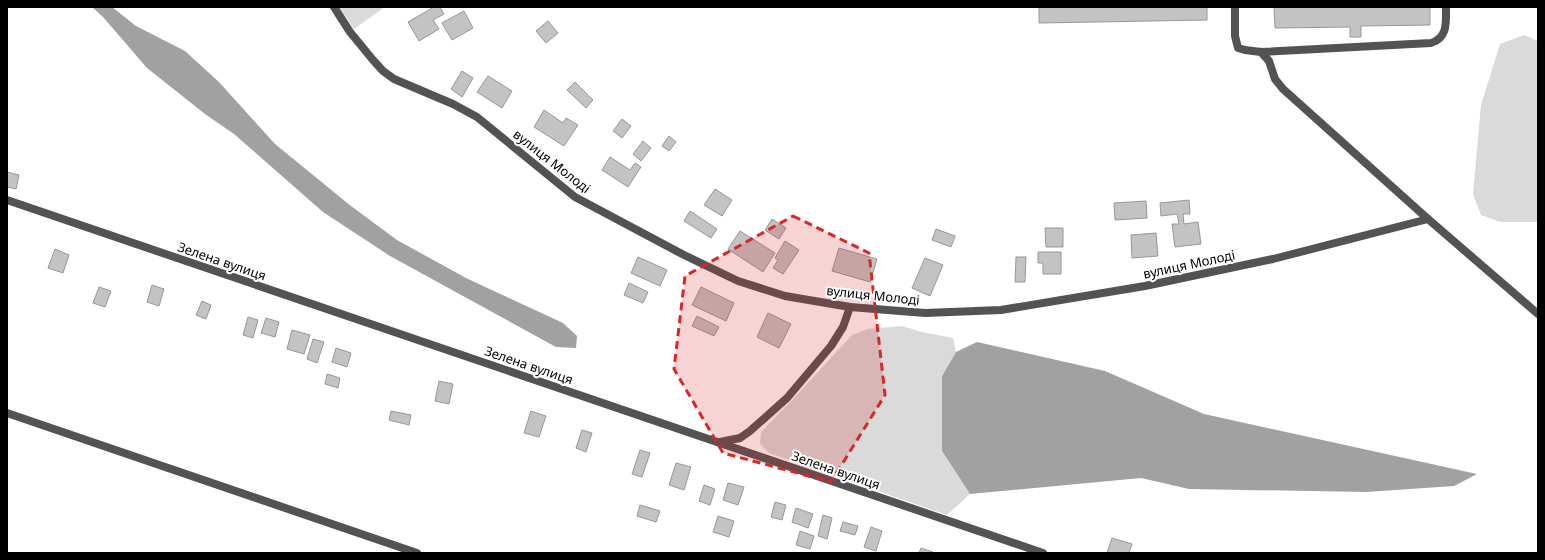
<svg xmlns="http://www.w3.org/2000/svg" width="1545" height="560" font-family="'Noto Sans',sans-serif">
<rect width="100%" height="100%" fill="#fff"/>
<g fill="#dadada">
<path d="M339 7H385L354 29Z"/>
<path d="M1524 35 1538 41V222H1500L1481 215 1473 194 1481 105 1500 44Z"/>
<path d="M902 326 922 332 953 338 956 352 942 376V451L970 494 947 515 769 453 760 444 761 432 796 396 852 335 868 329Z"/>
</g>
<g fill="#a1a1a1">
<path d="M92 7H112L136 26 185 51 219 82 275 144 351 206 397 240 466 278 563 323 577 336 576 348 556 347 390 256 323 212 234 134 205 114 147 68 103 17Z"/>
<path d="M977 342 1105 371 1204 414 1477 474 1454 486 1366 492 1189 489 1141 478 970 494 942 451V376L956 352Z"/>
</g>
<g fill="#c3c3c3" stroke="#979797">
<path d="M434 7H440L444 14 433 20 439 29 419 41 408 22Z"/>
<path d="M1039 7H1207V20L1039 23Z"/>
<path d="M1274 7H1430V25L1361 26V37H1350V27L1275 28Z"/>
<path d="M464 11 473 28 452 40 442 23Z"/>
<path d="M548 21 558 33 546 43 536 31Z"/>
<path d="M462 71 473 78 462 97 451 89Z"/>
<path d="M488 76 512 91 502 108 477 92Z"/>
<path d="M575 82 593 100 586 108 567 90Z"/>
<path d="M544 110 563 123 566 118 578 125 564 146 534 127Z"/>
<path d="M622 119 631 126 622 138 613 131Z"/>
<path d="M669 136 676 142 669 151 662 146Z"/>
<path d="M643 141 651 148 641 161 633 154Z"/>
<path d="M610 157 630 170 635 163 641 167 628 187 602 170Z"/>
<path d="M7 172 19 175 16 189 7 187Z"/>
<path d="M715 189 732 200 722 216 704 205Z"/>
<path d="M1189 200 1190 214H1183L1184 224 1198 222 1201 244 1175 247 1172 224H1179L1177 214 1161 216 1160 203Z"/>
<path d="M1146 201 1147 218 1115 220 1114 203Z"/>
<path d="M690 211 717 229 711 238 684 221Z"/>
<path d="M772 219 786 228 779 239 765 230Z"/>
<path d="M1045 228H1063V247H1046Z"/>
<path d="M936 229 955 236 951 247 932 240Z"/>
<path d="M740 231 775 253 763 272 728 249Z"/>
<path d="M1156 233 1158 256 1132 258 1131 235Z"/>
<path d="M785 241 799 250 783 274 773 268 778 260 775 258Z"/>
<path d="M839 248 877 259 870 282 832 271Z"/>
<path d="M55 249 69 255 63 273 48 268Z"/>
<path d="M1038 252H1061V274H1043V263H1038Z"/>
<path d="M638 257 667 270 660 286 631 273Z"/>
<path d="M1016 257H1026L1025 282H1015Z"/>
<path d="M925 258 943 265 930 296 912 288Z"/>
<path d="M629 283 648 292 643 303 624 295Z"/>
<path d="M152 285 164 289 159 306 147 302Z"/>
<path d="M99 287 111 291 105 307 93 303Z"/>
<path d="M701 287 734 303 726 321 692 305Z"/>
<path d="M202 301 211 305 206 319 196 315Z"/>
<path d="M768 313 791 324 779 348 757 337Z"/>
<path d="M697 316 719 327 714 336 692 326Z"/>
<path d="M248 317 258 320 253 338 243 335Z"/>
<path d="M266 318 279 322 275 337 261 333Z"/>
<path d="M292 330 310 335 304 354 287 349Z"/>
<path d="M313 339 324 342 317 363 307 359Z"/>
<path d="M336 348 351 353 347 367 332 362Z"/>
<path d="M327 374 340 378 338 388 325 384Z"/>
<path d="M439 381 453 384 449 404 435 401Z"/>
<path d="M391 411 411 415 409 425 389 420Z"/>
<path d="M531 411 546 416 539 437 524 433Z"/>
<path d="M582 430 592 433 586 452 576 448Z"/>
<path d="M640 450 650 453 642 477 632 474Z"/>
<path d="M676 463 691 467 684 490 669 485Z"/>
<path d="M728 483 744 487 738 505 723 500Z"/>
<path d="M704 485 715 489 710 505 699 501Z"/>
<path d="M775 502 786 505 782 520 771 517Z"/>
<path d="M640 505 660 511 656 522 637 516Z"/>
<path d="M796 508 813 514 808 528 792 522Z"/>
<path d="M823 515 832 518 827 539 818 536Z"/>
<path d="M718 516 734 521 729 537 713 532Z"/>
<path d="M843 522 858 526 855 535 840 531Z"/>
<path d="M871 527 882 531 876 551 864 547Z"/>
<path d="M800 531 814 536 810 549 796 545Z"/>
<path d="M1112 538 1132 544 1129 553H1107Z"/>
<path d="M921 548 933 552 932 553H919Z"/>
</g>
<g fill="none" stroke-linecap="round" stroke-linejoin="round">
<g stroke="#535353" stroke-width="8">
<path d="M334 7 350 32 373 60 383 71 394 79 453 104 477 117 575 197 684 255 738 281 785 296 850 307 925 313 1001 310 1145 286 1273 259 1428 219"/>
<path d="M1235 7V36L1238 48 1245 50 1261 52 1431 43C1448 38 1446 22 1446 7"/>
<path d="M1261 52 1269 61 1275 79 1283 89 1428 219 1538 314"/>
<path d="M7 200 1043 553"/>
<path d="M720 442 740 438 750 431 787 398 831 346 843 327 850 307"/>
</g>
<path stroke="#535353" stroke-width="8" d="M7 413 417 553"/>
</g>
<path fill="#d62828" fill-opacity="0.2" stroke="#d62828" stroke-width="3" stroke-dasharray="8 5" stroke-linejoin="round" d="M793 216 869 253 885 395 831 482 723 453 674 369 685 276Z"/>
<g text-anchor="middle" stroke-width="4" stroke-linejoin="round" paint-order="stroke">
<g font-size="13" fill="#000" stroke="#fff">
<text transform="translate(552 161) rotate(38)" y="5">вулиця Молоді</text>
<text transform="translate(222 261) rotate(19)" y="5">Зелена вулиця</text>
<text transform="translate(1189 264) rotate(-12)" y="5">вулиця Молоді</text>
<text transform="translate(873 295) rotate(6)" y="5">вулиця Молоді</text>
<text transform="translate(529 365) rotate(19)" y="5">Зелена вулиця</text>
<text transform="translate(836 470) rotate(19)" y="5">Зелена вулиця</text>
</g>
</g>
<rect width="1545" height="560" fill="none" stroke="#000000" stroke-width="16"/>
</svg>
